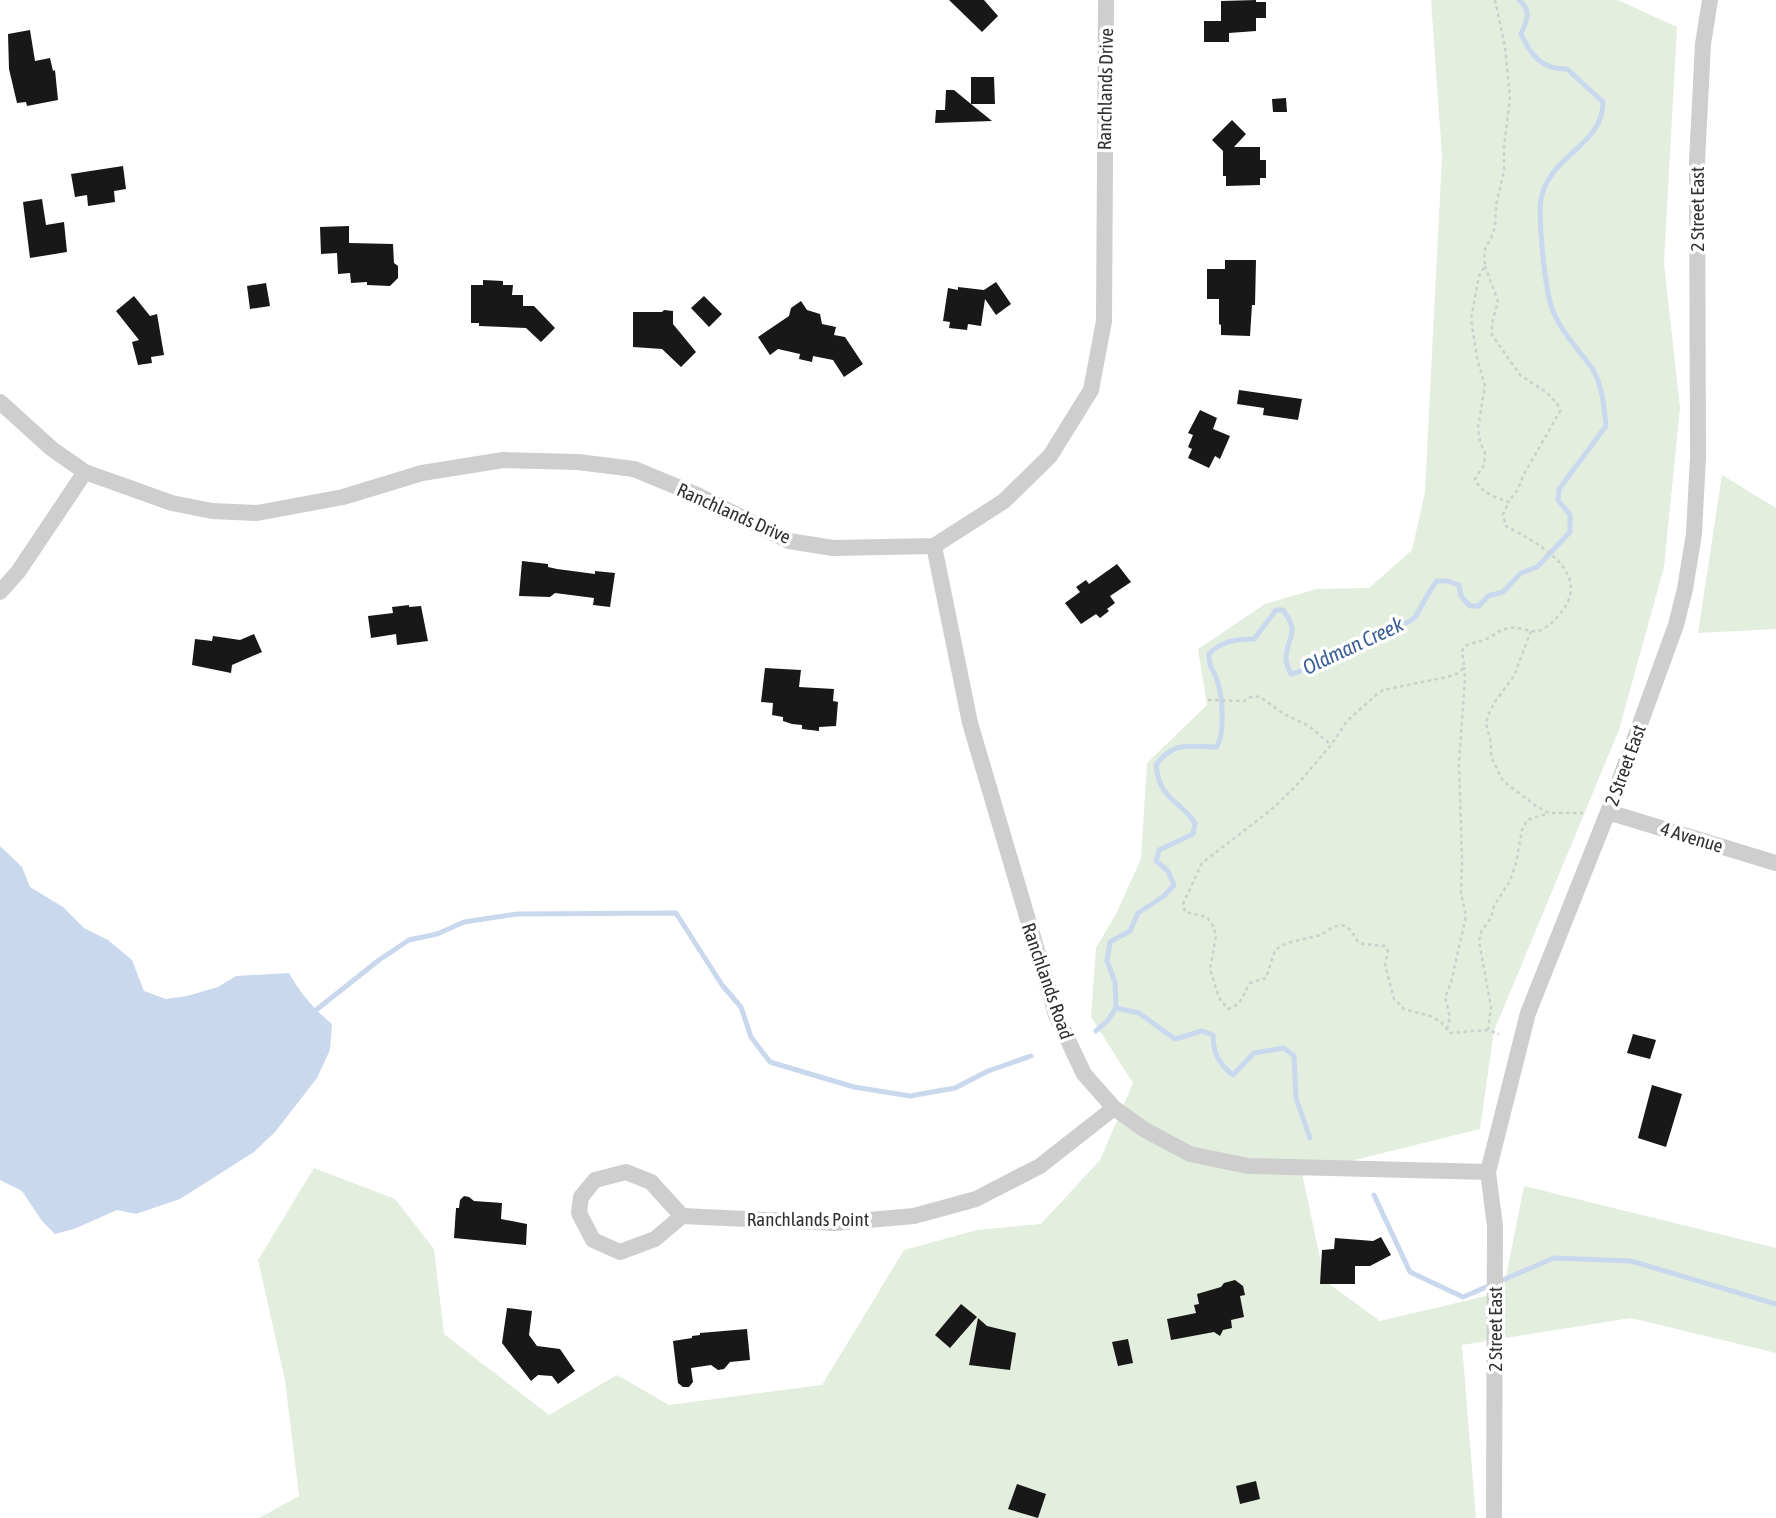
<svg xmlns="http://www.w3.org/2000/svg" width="1776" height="1518" font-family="'Asap Condensed',sans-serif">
<rect width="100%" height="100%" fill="#fff"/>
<g fill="#e3eede">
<path d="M1431 0H1618L1677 27 1664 263 1680 408 1664 567 1619 730 1494 1031 1480 1129 1302 1173 1325 1281 1380 1321 1503 1292 1524 1186 1776 1248V1353L1631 1318 1462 1345 1476 1518H259L299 1496 285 1380 258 1260 314 1168 395 1199 434 1249 444 1334 549 1415 617 1375 669 1405 822 1385 904 1250 977 1230 1041 1224 1100 1160 1133 1083 1091 1017 1096 948 1116 914 1141 859 1147 763 1207 705 1198 649 1265 604 1316 589 1369 588 1412 550 1425 492 1442 156Z"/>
<path d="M1722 475 1776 508V629L1698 633Z"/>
</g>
<path fill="#cad8ee" d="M0 846 22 867 30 887 63 907 84 928 108 940 132 960 144 991 166 999 187 996 218 987 236 976 289 973C300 993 314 1009 332 1024L330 1050 317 1078 275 1132 254 1152 180 1199 136 1214 117 1210 74 1229 55 1234 42 1221 22 1191 0 1180Z"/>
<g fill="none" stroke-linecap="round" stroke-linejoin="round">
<g stroke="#cad8ee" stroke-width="5">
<path d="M1116 1008 1115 982 1107 961 1110 942 1130 931 1138 913 1164 896 1174 885 1168 871 1156 861 1159 850 1193 834 1195 823C1178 798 1160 801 1156 765 1174 740 1190 747 1217 747 1225 731 1223 697 1217 680 1213 668 1209 669 1209 654 1221 641 1236 639 1254 639L1276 610H1283C1301 634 1287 636 1286 658 1286 663 1289 670 1291 674 1307 671 1314 660 1328 654 1345 646 1404 628 1414 618 1421 610 1427 592 1437 581H1448L1459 585 1461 596 1470 606H1479L1488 596 1503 592 1521 573 1537 567 1570 532V515L1558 500 1559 489 1606 426C1604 406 1602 380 1589 364 1576 347 1561 331 1553 311 1545 293 1538 218 1541 199 1550 154 1603 146 1603 102L1567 69C1542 70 1531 55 1521 34 1527 20 1532 11 1519 0"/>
<path d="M1116 1008 1139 1013 1175 1039 1202 1031 1213 1035C1213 1053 1219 1064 1233 1075L1254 1053 1284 1048 1294 1056 1296 1098 1310 1138"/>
<path d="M316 1010 379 960 409 940 437 934 464 922 517 914 676 913 722 985 741 1007 751 1037 770 1062 854 1087 910 1096 955 1088 988 1071 1031 1056"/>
<path d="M1096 1031 1108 1020 1116 1008"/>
<path d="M1374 1195 1410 1272 1463 1297 1554 1258 1631 1261 1776 1304"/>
</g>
</g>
<g fill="#181818">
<path d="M949 0H984L998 16 982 32Z"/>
<path d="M1256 0V2H1266V18H1256V31L1229 33V42H1204V21H1221V1Z"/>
<path d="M30 30 35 61 50 58 53 71 55 70 58 100 27 106 26 102 17 103 9 69 8 34Z"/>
<path d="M971 77H994L995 104H971L992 121 935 123 936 110H945L946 90H954L971 104Z"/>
<path d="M1286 98 1287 112H1273L1272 99Z"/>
<path d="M1232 120 1246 134 1234 147H1260V160H1266V178H1260V185L1226 186V176H1223V151L1212 140Z"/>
<path d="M123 166 126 189 114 191 115 202 88 206 87 195 75 197 71 174Z"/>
<path d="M42 199 46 225 64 222 67 252 30 258 23 202Z"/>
<path d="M349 226V243L393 244 394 263 398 266V278L390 286 367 285V282L351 283 350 273 338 274 337 253 321 254 320 227Z"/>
<path d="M1225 260H1256L1255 305H1252L1250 336 1221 335V325L1219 324V299H1207V269H1225Z"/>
<path d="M483 280 503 281V285H513L512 295H523V306H534L555 328 541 342 526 328 479 326V323H471V285H483Z"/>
<path d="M996 282 1011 304 996 315 985 299 981 326 968 324 967 330 949 328 950 322 943 321 948 288 958 290V287L984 290Z"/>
<path d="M266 283 270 306 250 309 247 286Z"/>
<path d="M134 296 150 316 157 314 164 355 151 357 152 363 138 365 132 342 139 340 116 311Z"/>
<path d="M704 296 722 314 709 327 691 308Z"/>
<path d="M801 301 807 310 820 314 822 324 836 327 834 335 845 337 863 364 844 377 833 360 813 356 812 362 799 359 800 354 778 349 770 355 758 337 789 316 791 308Z"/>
<path d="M664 310 673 311V324L696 352 681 367 662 349 633 347V312H662Z"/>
<path d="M1239 390 1302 399 1298 420 1263 415 1264 408 1237 404Z"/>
<path d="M1200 410 1217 418 1213 429 1230 436 1220 459 1215 456 1209 468 1188 458 1192 449 1188 447 1193 435 1188 433Z"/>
<path d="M522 561 548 564V567L557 569 595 574V571L615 573 610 607 593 605 594 598 555 593 550 597 519 596Z"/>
<path d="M1117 564 1131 582 1110 596 1115 603 1107 609 1109 611 1100 618 1096 614 1081 624 1065 603 1080 592 1076 587 1086 580 1089 584Z"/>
<path d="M409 605V607L421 606 428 641 397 645 396 634 371 638 368 616 393 613 392 607Z"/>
<path d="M254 634 262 652 232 665 231 673 192 665 195 639 212 641 213 636 240 640Z"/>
<path d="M765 668 801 670 799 687 834 689 833 701 838 702 836 726 819 727V731L802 729V725L792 724 783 721V717L772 715 773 703 761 702Z"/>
<path d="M1633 1034 1656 1040 1650 1059 1627 1053Z"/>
<path d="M1652 1085 1682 1094 1666 1147 1638 1138Z"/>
<path d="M464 1196 469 1197 474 1201 502 1203 501 1219 527 1224 526 1245 454 1238 456 1208H459L460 1200Z"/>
<path d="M1381 1237 1391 1255 1370 1266H1355V1284H1320L1322 1250 1334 1249 1335 1238 1373 1241Z"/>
<path d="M1235 1280 1243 1286 1245 1295 1240 1296 1244 1317 1231 1320 1232 1328 1223 1330 1220 1336 1214 1332 1171 1340 1167 1319 1196 1313 1194 1305 1199 1304 1197 1294 1221 1287 1224 1283Z"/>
<path d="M961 1304 977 1317 950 1348 935 1335Z"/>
<path d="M507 1308 532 1311 529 1335 537 1346 560 1349 575 1371 558 1384 552 1376 538 1375 531 1381 502 1343Z"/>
<path d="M978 1318 987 1326 1016 1333 1010 1370 969 1365Z"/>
<path d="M747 1329 750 1360 730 1362 724 1369 718 1370 711 1365 691 1368 693 1382 689 1387H683L678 1383 673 1341 692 1338V1336L700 1335V1333Z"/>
<path d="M1128 1339 1133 1363 1118 1366 1112 1342Z"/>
<path d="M1256 1481 1260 1499 1240 1504 1236 1486Z"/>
<path d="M1017 1484 1046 1494 1038 1518 1008 1509Z"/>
</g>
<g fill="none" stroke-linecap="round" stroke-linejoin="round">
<g stroke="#cecece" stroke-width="2.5" stroke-dasharray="3.5 3.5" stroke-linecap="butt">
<path d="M1495 0 1505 47 1510 97 1504 147V171L1496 205 1495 227 1491 238 1484 251 1485 266 1479 276 1471 319 1477 358 1485 386 1478 428 1480 442 1485 453 1484 465 1475 479C1480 492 1496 498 1509 502L1503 514 1506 526C1533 541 1589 568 1565 607 1559 616 1551 625 1541 630 1531 634 1521 626 1510 628 1501 629 1497 633 1490 637 1483 642 1473 642 1465 646L1462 651 1464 667 1459 673 1447 677 1383 690 1376 695 1347 721 1331 745 1296 786 1272 809 1202 863 1183 904 1185 912 1207 917 1214 927 1216 936 1210 969 1219 998 1228 1009C1244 1004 1242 994 1250 983L1266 978 1275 950 1287 943 1321 935 1333 927 1342 925 1351 930 1358 942 1363 944 1385 946 1388 951 1385 965 1394 999 1404 1009 1430 1016 1441 1022 1450 1033 1488 1030 1499 1034"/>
<path d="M1485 266 1498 301 1492 323V335L1520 375 1546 392 1557 403 1560 411 1523 476 1518 489 1509 501"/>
<path d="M1531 631 1514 676 1494 703 1488 716 1486 723 1491 743V757L1503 781 1536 806 1549 813H1583"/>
<path d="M1208 700 1244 701 1253 696 1260 697 1284 714 1309 726 1331 745"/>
<path d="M1447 1029 1450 1017 1445 997 1451 983 1466 916 1461 893 1462 860 1459 763 1465 678 1464 667"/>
<path d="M1488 1030 1491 1007 1479 941 1481 932 1491 918 1494 906 1510 881 1516 863 1522 830 1527 820 1549 813"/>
</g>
<g stroke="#cecece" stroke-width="16">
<path d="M0 402 52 449 85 472 172 503 212 511 257 513 343 497 422 473 503 460 578 462 634 469 697 495 789 541 833 548 934 546 1004 501 1050 456 1091 390 1104 321 1106 0"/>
<path d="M934 546 970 723 1056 1015 1084 1074 1114 1108 1145 1130 1190 1154 1248 1166 1488 1172"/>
<path d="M0 592 18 572 85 472"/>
<path d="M1608 812 1776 863"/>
<path d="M626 1172 651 1182 682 1216 655 1239 620 1252 593 1240 579 1213 581 1197 595 1180Z"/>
<path d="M682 1216 835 1223 914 1216 976 1199 1040 1166 1114 1108"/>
<path d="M1494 1518 1495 1226 1488 1172 1528 1013 1608 812 1676 625 1685 589 1694 534 1698 457 1697 162 1703 44 1710 0"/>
</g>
</g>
<g text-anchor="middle" stroke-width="7" stroke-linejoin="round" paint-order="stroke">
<g font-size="19" fill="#313131" stroke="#fff">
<text transform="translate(1105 89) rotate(-89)" y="7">Ranchlands Drive</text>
<text transform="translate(1697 209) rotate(-90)" y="7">2 Street East</text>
<text transform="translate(734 513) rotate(24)" y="7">Ranchlands Drive</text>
<text transform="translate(1625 765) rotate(-70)" y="7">2 Street East</text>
<text transform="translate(1692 837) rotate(17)" y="7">4 Avenue</text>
<text transform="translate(1048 981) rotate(71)" y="7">Ranchlands Road</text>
<text x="808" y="1226">Ranchlands Point</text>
<text transform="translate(1495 1329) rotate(-90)" y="7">2 Street East</text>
</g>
<g font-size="21" font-style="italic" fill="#3b5f96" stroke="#fff">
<text transform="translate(1353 646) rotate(-25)" y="7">Oldman Creek</text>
</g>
</g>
</svg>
